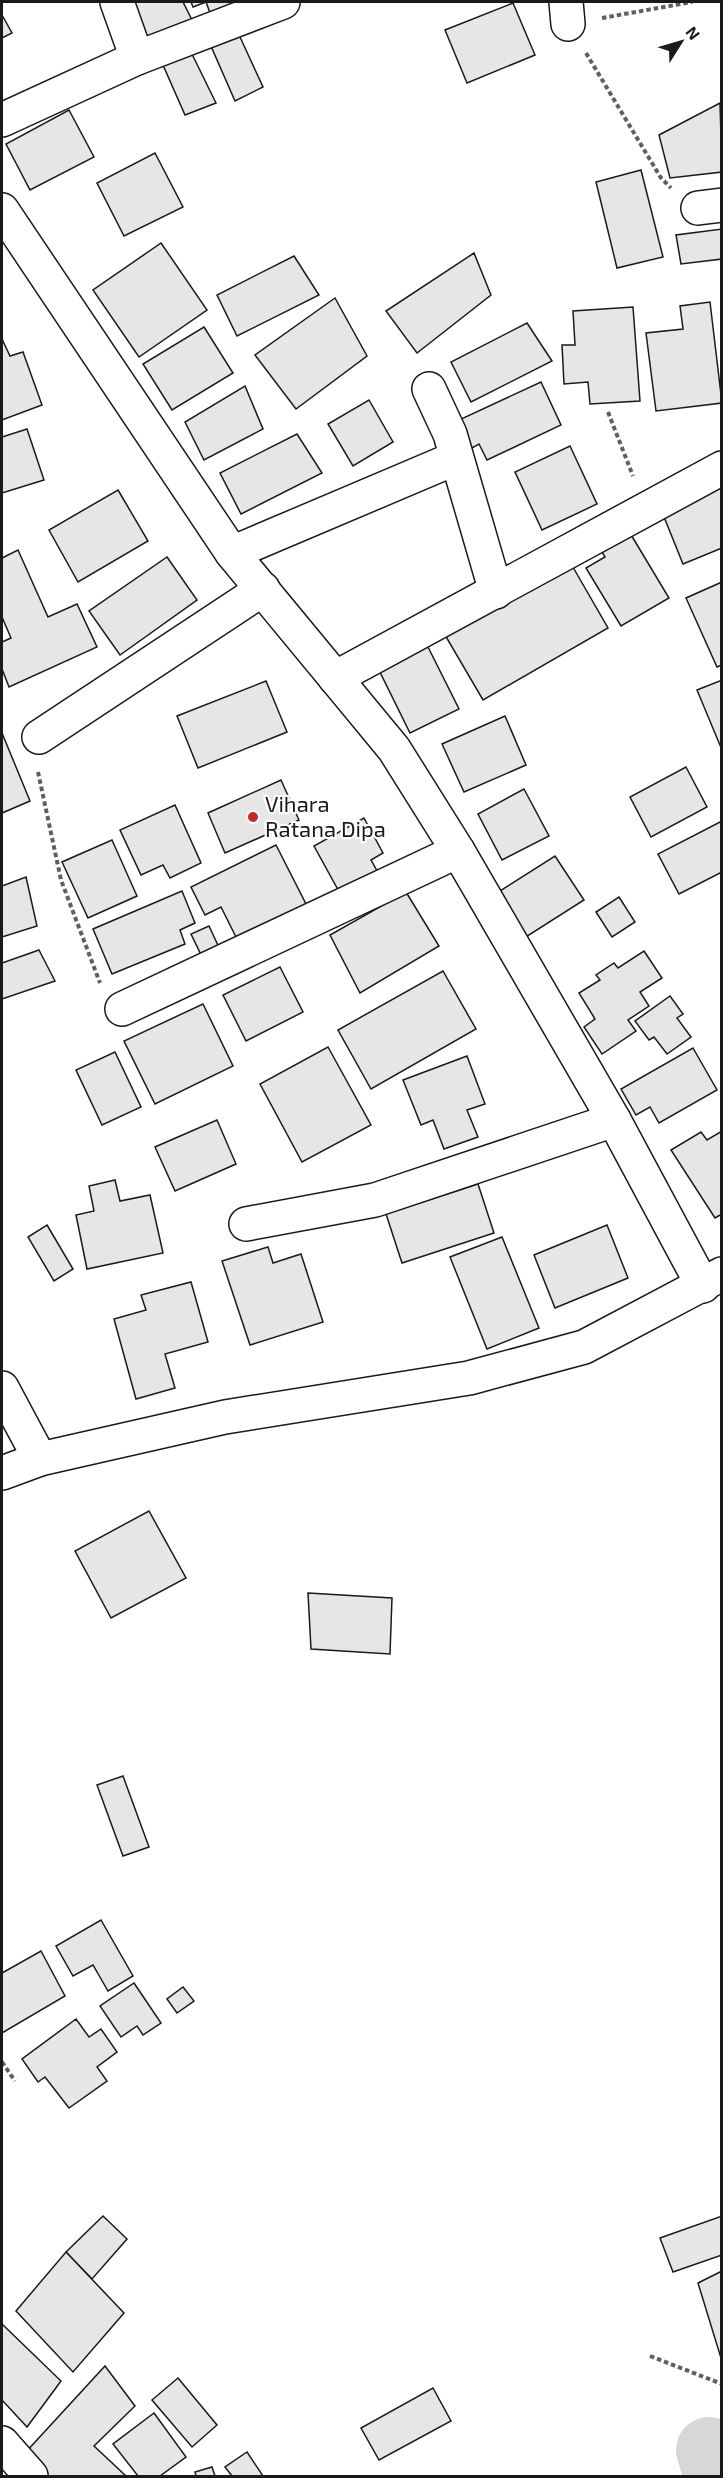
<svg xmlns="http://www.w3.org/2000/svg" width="723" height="2478" font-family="'Exo 2',sans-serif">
<rect width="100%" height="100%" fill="#fff"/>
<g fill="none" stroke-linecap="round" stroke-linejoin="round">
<path stroke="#d7d7d7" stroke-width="66" d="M709 2450 717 2476"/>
</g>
<g fill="#e6e6e6" stroke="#1a1a1a" stroke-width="1.5">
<path d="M129 2H183L196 28 153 49Z"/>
<path d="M191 2H256L212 18 206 2 193 7Z"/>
<path d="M513 3 535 55 467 83 445 30Z"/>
<path d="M2 15 12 33 2 38Z"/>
<path d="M234 24 263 87 235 101 207 37Z"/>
<path d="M190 50 216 103 185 115 163 65Z"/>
<path d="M720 103 722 172 670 178 659 135Z"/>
<path d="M69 110 94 157 30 190 6 144Z"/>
<path d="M155 153 183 207 124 236 97 183Z"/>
<path d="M641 170 663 257 617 268 596 182Z"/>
<path d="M722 229V259L681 264 676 235Z"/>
<path d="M161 243 207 310 139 357 93 290Z"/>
<path d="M474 253 491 295 417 353 386 311Z"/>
<path d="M294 256 319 295 237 336 217 295Z"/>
<path d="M335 298 367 356 296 409 255 355Z"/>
<path d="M710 302 722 403 656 411 646 333 683 329 680 306Z"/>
<path d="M633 307 640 401 590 404 588 382 564 384 562 345H575L573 311Z"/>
<path d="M527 323 552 361 471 402 451 362Z"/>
<path d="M204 327 233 373 172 410 143 364Z"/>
<path d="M2 339 10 356 23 352 42 405 2 420Z"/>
<path d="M541 382 561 425 487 460 479 444 472 448 459 420Z"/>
<path d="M245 386 263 429 204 460 185 422Z"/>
<path d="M369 400 393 442 353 466 328 424Z"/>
<path d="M27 429 44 480 2 493V437Z"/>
<path d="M297 434 322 473 241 514 220 473Z"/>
<path d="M570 446 597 504 542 530 515 472Z"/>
<path d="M722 482V548L683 564 660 507Z"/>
<path d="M118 490 148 541 78 582 49 530Z"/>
<path d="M627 528 669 598 621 626 586 568 605 557 598 545Z"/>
<path d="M18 550 48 617 77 604 97 647 9 687 2 669V642L11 638 2 617V558Z"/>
<path d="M167 557 197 600 120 655 89 611Z"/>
<path d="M570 562 608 628 483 700 445 635Z"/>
<path d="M722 582V665L717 667 686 598Z"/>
<path d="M425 641 459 709 410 733 376 664Z"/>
<path d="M722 680V750L697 690Z"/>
<path d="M266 681 287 732 198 768 177 716Z"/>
<path d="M505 716 526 765 464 792 442 744Z"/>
<path d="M2 733 30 801 2 813Z"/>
<path d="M686 767 707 807 651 837 630 797Z"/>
<path d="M281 780 299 820 225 853 208 813Z"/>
<path d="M524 789 549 836 502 860 478 814Z"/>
<path d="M175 805 201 863 170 878 163 865 141 875 120 830Z"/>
<path d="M364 818 383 853 371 860 380 876 342 897 314 846Z"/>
<path d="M722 821V872L679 894 658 854Z"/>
<path d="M112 840 137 896 88 918 62 862Z"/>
<path d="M276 845 307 906 238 941 221 907 205 915 191 887Z"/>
<path d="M555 856 584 900 518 942 489 898Z"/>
<path d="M26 877 37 926 2 937V886Z"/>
<path d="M182 891 195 923 180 930 185 944 112 974 93 929Z"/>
<path d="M406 892 439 946 360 993 330 935Z"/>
<path d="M619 897 635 922 612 937 596 912Z"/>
<path d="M209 926 222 954 205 963 191 934Z"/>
<path d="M39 950 55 981 2 999V963Z"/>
<path d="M644 951 662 978 640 992 649 1006 628 1020 636 1031 602 1054 584 1027 595 1019 579 993 600 980 596 975 614 963 618 968Z"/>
<path d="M280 967 303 1012 246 1041 223 995Z"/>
<path d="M443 971 476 1029 371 1089 338 1030Z"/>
<path d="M670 996 683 1014 677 1018 691 1037 667 1054 654 1037 649 1040 635 1021Z"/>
<path d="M203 1004 233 1066 155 1104 124 1041Z"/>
<path d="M328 1047 371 1125 302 1162 260 1084Z"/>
<path d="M693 1048 717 1090 659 1123 650 1107 636 1115 621 1089Z"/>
<path d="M115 1052 141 1107 102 1125 76 1070Z"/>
<path d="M467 1056 485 1104 467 1110 478 1137 444 1149 433 1120 421 1125 403 1080Z"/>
<path d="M217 1120 236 1164 175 1191 155 1147Z"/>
<path d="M722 1131V1214L715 1218 671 1150 701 1132 707 1140Z"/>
<path d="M115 1180 120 1201 150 1195 163 1253 87 1269 76 1215 94 1211 89 1186Z"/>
<path d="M478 1184 494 1233 402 1263 386 1214Z"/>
<path d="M47 1225 73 1269 54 1281 28 1237Z"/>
<path d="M607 1225 628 1278 555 1308 534 1255Z"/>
<path d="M502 1237 539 1328 487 1349 450 1257Z"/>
<path d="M268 1247 273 1263 301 1254 323 1322 250 1345 222 1261Z"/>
<path d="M191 1282 208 1342 165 1354 175 1388 136 1399 114 1319 146 1310 141 1295Z"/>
<path d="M149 1511 186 1578 111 1618 75 1551Z"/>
<path d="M308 1593 392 1598 390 1654 311 1649Z"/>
<path d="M123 1776 149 1847 123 1856 97 1785Z"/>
<path d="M101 1920 133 1976 108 1991 93 1965 73 1976 56 1946Z"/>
<path d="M41 1951 65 1996 2 2033V1973Z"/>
<path d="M134 1983 161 2023 143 2035 137 2026 121 2037 100 2006Z"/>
<path d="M183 1987 194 2001 177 2013 167 1999Z"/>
<path d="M76 2019 89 2037 101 2029 117 2052 97 2067 107 2081 69 2108 45 2077 38 2082 22 2059Z"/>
<path d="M103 2216 127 2239 92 2279 66 2252Z"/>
<path d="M722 2216V2255L673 2272 660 2238Z"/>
<path d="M66 2252 124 2313 73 2372 16 2311Z"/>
<path d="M722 2271V2358H721L698 2283Z"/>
<path d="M2 2324 61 2381 27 2427 2 2400Z"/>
<path d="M105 2366 135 2406 94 2446 126 2476H49L25 2453Z"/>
<path d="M178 2378 217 2425 192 2447 152 2400Z"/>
<path d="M433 2388 451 2421 379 2460 361 2428Z"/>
<path d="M154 2413 186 2457 160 2476H138L113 2444Z"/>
<path d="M247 2452 263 2476H232L225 2467Z"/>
<path d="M212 2467 215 2476H196L195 2472Z"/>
</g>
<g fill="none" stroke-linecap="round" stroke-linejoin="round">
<g stroke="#1a1a1a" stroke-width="36">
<g id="minor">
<path d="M117 2 137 58"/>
<path d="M566 2 568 24"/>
<path d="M2 120 137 58 283 2"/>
<path d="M698 208 722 205"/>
<path d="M2 210 232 553 394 749 458 851 614 1120 703 1286"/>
<path d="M429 389 450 434 496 592"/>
<path d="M232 553 456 458"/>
<path d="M335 678 722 468"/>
<path d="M39 737 263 589"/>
<path d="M122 1009 458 851"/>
<path d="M246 1224 375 1200 614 1120"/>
<path d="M2 1388 40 1459 225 1417 469 1378 584 1347 722 1274"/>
<path d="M2 1473 40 1459"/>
<path d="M2 2443 31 2476"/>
</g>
</g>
<g stroke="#5f5f5f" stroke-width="4" stroke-dasharray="4.5 3" stroke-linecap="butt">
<path d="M602 18 692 2"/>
<path d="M586 53 661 178 671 188"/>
<path d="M608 412 633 476"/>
<path d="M38 772 61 880 100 983"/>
<path d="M2 2062 15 2081"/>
<path d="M650 2356 722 2384"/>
</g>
<use href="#minor" stroke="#fff" stroke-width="33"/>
</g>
<circle fill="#c62828" stroke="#fff" stroke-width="2" cx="253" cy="817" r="6"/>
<g text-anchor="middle" stroke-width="4.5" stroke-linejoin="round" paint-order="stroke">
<g font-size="22" fill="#1a1a1a" stroke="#fff" text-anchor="start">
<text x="265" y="812">Vihara<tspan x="265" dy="25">Ratana Dipa</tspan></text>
</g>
</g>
<rect width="723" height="2478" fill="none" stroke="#1a1a1a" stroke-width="6"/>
<g transform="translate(681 42) rotate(53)" stroke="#ffffff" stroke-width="4.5" paint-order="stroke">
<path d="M0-4.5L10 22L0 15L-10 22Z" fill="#1a1a1a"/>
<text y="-9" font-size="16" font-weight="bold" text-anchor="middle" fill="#1a1a1a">N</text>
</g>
</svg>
